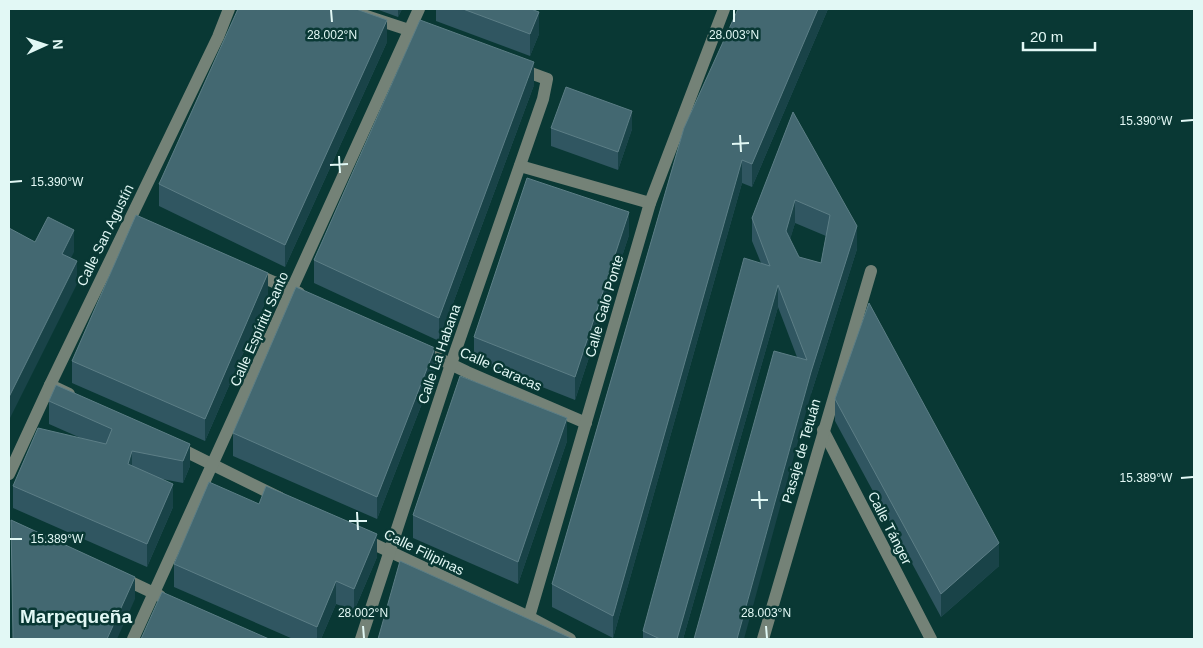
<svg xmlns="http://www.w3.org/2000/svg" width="1203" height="648" font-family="Arial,sans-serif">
<rect width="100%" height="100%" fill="#093834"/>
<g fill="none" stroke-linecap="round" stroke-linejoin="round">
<g stroke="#748277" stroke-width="12">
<path d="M345 9 430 37"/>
<path d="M520 166 650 203"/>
<path d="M253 273 299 293"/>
<path d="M421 350 467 372 586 423"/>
<path d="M50 385 69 394"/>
<path d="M823 430 931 639"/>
<path d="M175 446 280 498"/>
<path d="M9 474 50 385 218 37 229 9"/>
<path d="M363 539 529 617 570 639"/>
<path d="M120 577 160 596"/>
<path d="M529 617 650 203 724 9"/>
<path d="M133 639 419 9"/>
<path d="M361 639 451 364 543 99 547 79 517 68"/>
<path d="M763 639 871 271"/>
</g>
</g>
<g fill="#305661" fill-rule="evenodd">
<path d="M376 9H402L398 17Z"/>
<path d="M436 9H531L539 34 530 56 436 21Z"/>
<path d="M828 9 752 187 742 183 613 638 552 607V584L684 128Z"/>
<path d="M387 42 285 267 159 206V184Z"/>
<path d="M534 85 439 341 314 283V260Z"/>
<path d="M793 112 857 249 811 394 778 307 683 639H643V631L761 263 752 241V218ZM795 223 826 236 821 263 799 257 790 239Z"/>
<path d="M551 128 632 129 618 170 551 146Z"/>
<path d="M629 235 575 400 474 360V337Z"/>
<path d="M268 296 205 441 72 383V361Z"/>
<path d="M435 370 377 519 233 456V433Z"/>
<path d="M835 399 999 566 941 617 835 421Z"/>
<path d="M49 401 190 444V466L183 483 162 479 173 507 147 567 13 508V486L83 439 49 424Z"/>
<path d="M567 441 518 584 413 538V515Z"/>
<path d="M377 557 354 611 336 604 321 639H293L174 587V564Z"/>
</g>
<g fill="#194348">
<path d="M398 9H402L398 17Z"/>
<path d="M818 9H828L752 187V164Z"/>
<path d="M539 12V34L530 56V34Z"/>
<path d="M387 20V42L285 267V245Z"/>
<path d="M534 62V85L439 341V318Z"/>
<path d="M632 111V129L618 170V152Z"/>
<path d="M742 160V183L613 638V616Z"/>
<path d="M795 200V223L786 253V231Z"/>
<path d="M629 212V235L575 400V377Z"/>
<path d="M857 226V249L811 394 744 639H737L811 372Z"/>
<path d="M74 230V252L62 276V254Z"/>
<path d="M77 261V284L9 420V397Z"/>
<path d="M268 273V296L205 441V419Z"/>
<path d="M778 285V307L683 639H677Z"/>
<path d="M435 348V370L377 519V497Z"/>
<path d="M567 418V441L518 584V562Z"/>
<path d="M190 444V466L183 483V461Z"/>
<path d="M132 451V474L128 464Z"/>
<path d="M173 484V507L147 567V544Z"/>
<path d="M377 534V557L354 611V589Z"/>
<path d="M999 543V566L941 617V594Z"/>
<path d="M135 577V599L117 639H107Z"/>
<path d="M336 581V604L321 639H317V627Z"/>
</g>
<g fill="#436871" stroke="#5c7e86" fill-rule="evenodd">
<path d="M238 9H356L387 20 285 245 159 184Z"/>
<path d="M463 9H531L539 12 530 34Z"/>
<path d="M738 9H818L752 164 742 160 613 616 552 584 684 128Z"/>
<path d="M420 20 534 62 439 318 314 260Z"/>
<path d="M566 87 632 111 618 152 551 128Z"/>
<path d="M793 112 857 226 811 372 737 639H694L774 351 807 360 778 285 677 639H660L643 631 744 258 770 266 752 218ZM795 200 830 215 821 263 799 257 786 231Z"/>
<path d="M527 178 629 212 575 377 474 337Z"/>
<path d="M136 215 268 273 205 419 72 361Z"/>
<path d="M48 217 74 230 62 254 77 261 9 397V228L35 242Z"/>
<path d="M296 287 435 348 377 497 233 433Z"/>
<path d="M869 303 999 543 941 594 835 399Z"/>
<path d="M460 376 567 418 518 562 413 515Z"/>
<path d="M56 385 190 444 183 461 132 451 128 464 173 484 147 544 13 486 38 428 106 444 112 429 49 401Z"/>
<path d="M209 482 259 504 266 486 377 534 354 589 336 581 317 627 174 564Z"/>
<path d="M11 520 135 577 107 639H13Z"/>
<path d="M400 561 573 639H378Z"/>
<path d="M162 592 269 639H141Z"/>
</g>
<path fill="none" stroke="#e2f8f5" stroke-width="2" d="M331 10 332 22M734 10V22M1181 121 1193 120M740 135 741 152M732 144 749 143M339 156 340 173M330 165 348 164M10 182 22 181M1181 478 1193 477M759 491 760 509M751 500H768M357 512 358 530M349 521H367M10 539H22M363 626 364 638M766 626 767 638"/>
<g text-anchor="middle" stroke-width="5" stroke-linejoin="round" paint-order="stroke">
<g font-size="14" fill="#e2f8f5" stroke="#093834">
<text transform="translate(105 235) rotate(-64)" y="5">Calle San Agustín</text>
<text transform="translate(604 306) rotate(-74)" y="5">Calle Galo Ponte</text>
<text transform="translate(259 329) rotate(-66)" y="5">Calle Espíritu Santo</text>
<text transform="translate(439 354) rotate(-71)" y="5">Calle La Habana</text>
<text transform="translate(501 369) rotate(24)" y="5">Calle Caracas</text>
<text transform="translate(801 451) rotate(-74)" y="5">Pasaje de Tetuán</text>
<text transform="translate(890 528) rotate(63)" y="5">Calle Tánger</text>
<text transform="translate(424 552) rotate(26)" y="5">Calle Filipinas</text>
</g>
<g font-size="19" font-weight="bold" fill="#e2f8f5" stroke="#093834">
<text x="76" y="623">Marpequeña</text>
</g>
</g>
<g font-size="12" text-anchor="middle" fill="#e2f8f5" stroke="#093834" stroke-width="5" stroke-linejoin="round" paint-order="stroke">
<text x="332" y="39">28.002°N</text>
<text x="734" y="39">28.003°N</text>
<text x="1146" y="125">15.390°W</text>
<text x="57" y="186">15.390°W</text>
<text x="1146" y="482">15.389°W</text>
<text x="57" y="543">15.389°W</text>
<text x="363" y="617">28.002°N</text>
<text x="766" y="617">28.003°N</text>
</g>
<rect width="1203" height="648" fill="none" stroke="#e2f8f5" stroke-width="20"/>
<g transform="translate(45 45) rotate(87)" stroke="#093834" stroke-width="4" paint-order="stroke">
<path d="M0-4L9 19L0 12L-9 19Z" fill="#e2f8f5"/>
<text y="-8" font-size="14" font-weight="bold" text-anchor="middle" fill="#e2f8f5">N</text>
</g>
<path d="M1023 42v8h72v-8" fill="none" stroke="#e2f8f5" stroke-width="2.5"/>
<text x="1030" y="42" font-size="15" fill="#e2f8f5" stroke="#093834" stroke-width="4" paint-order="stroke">20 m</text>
</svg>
